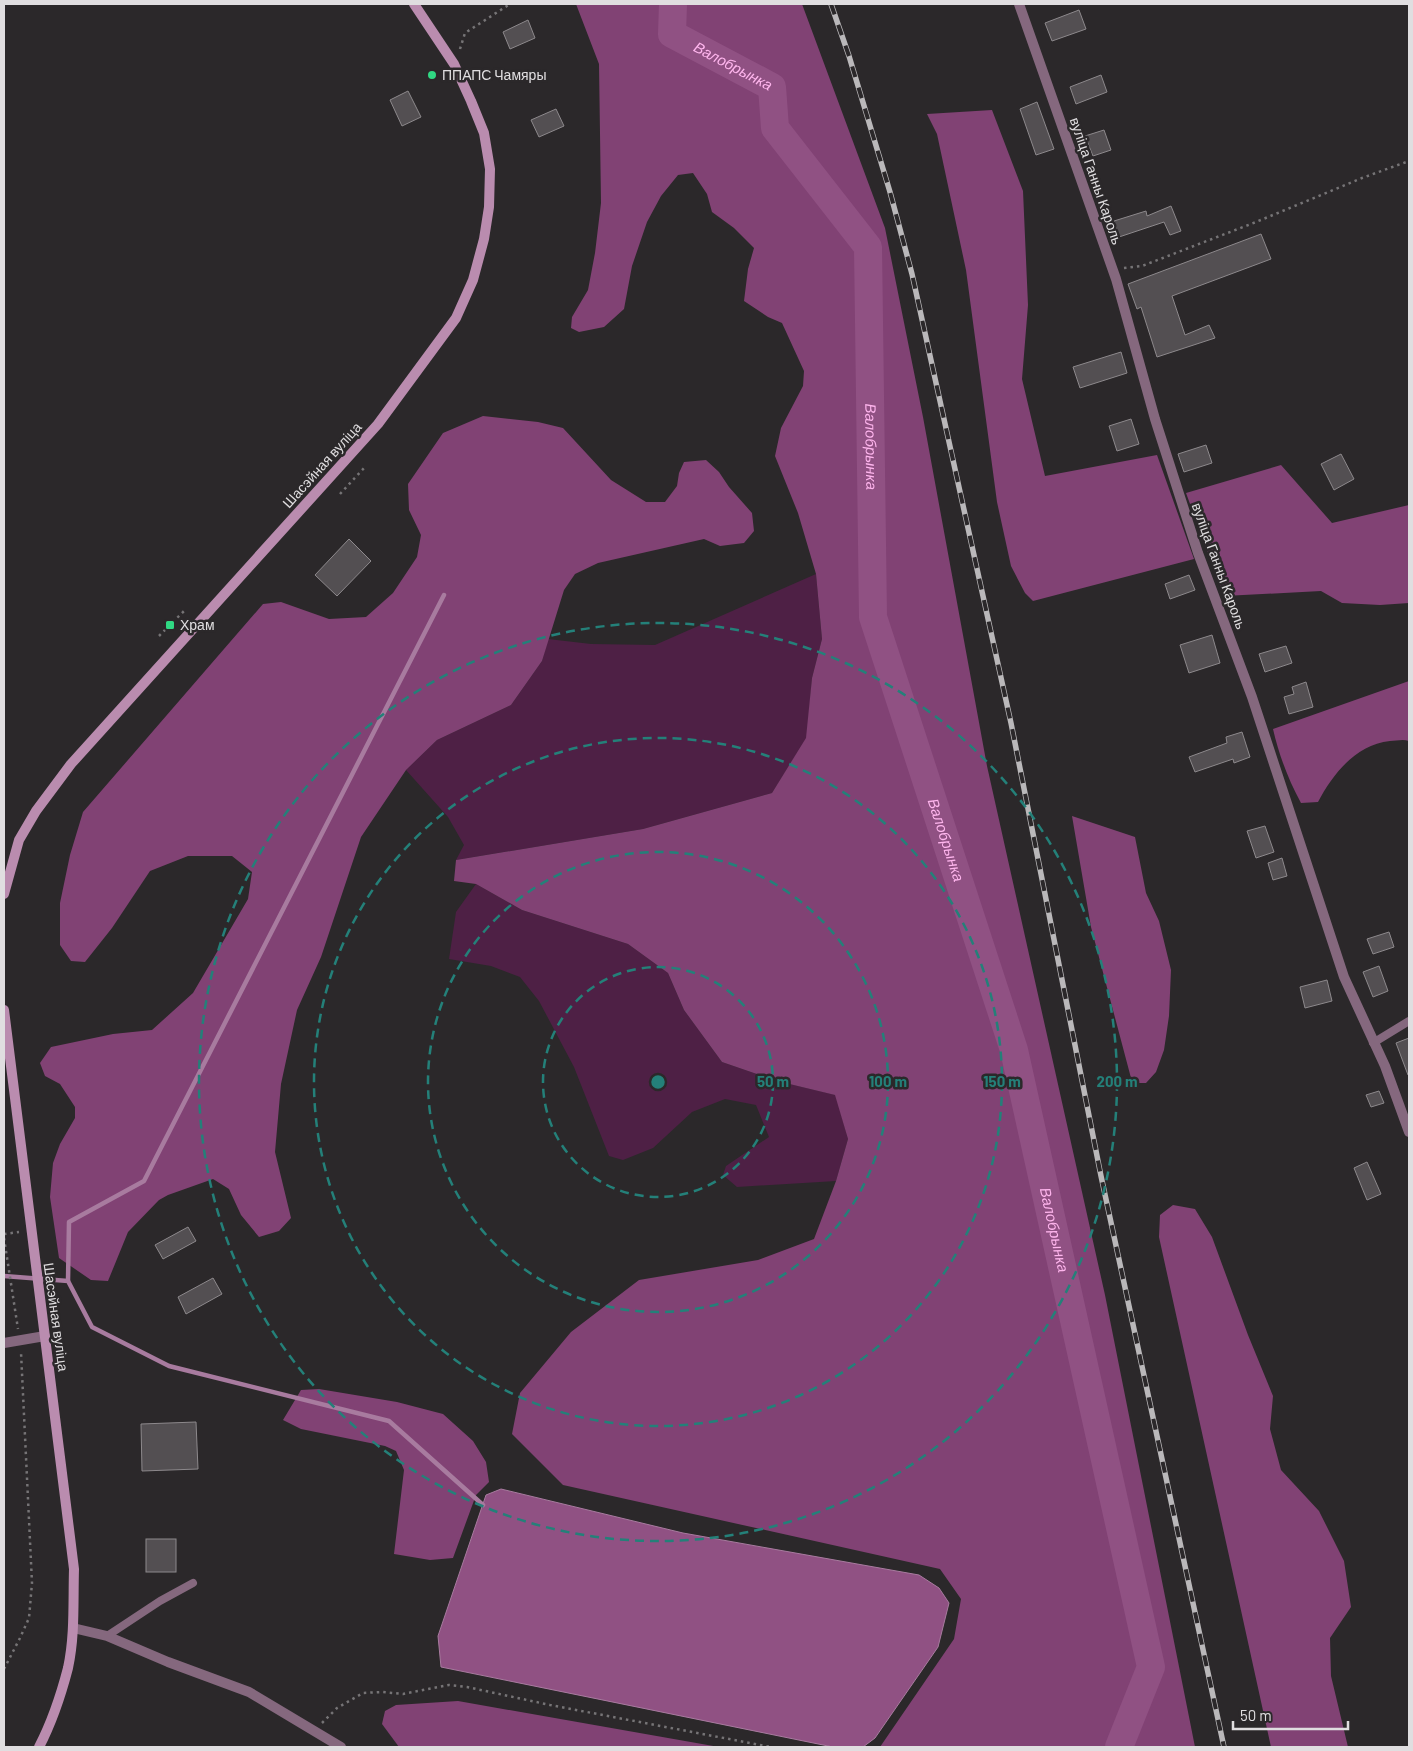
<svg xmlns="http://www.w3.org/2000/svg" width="1413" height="1751" font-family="Barlow,sans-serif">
<rect width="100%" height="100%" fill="#2b282a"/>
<g fill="#4e2045">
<path d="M816 574 822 639 812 678 807 738 772 793 643 829 456 860 464 845 448 817 406 770 437 740 511 705 542 661 548 639 591 644 655 645Z"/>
<path d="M476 884 522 910 628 944 668 973 684 1010 722 1062 777 1081 836 1095 848 1139 836 1181 737 1187 723 1175 726 1166 769 1137 756 1105 725 1099 692 1112 653 1148 623 1160 609 1156 574 1067 539 1001 520 977 491 966 449 959 456 912Z"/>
</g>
<g fill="#814274">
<path d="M576 4H802L885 228 923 417 987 766 1105 1295 1195 1747H880L954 1639 961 1599 940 1569 563 1485 512 1434 520 1393 571 1332 639 1280 758 1260 814 1239 836 1181 848 1139 835 1095 777 1081 722 1062 684 1010 668 973 628 944 522 910 476 884 454 881 456 860 643 829 772 793 806 738 812 678 822 639 816 574 798 513 775 456 781 428 803 386 804 371 782 323 768 317 744 301 748 269 754 248 734 228 712 212 707 194 693 173 678 175 661 196 647 222 632 266 624 309 604 327 579 332 571 328 572 317 588 290 595 253 601 203 599 64Z"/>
<path d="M992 110 1023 191 1028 305 1022 379 1045 476 1157 455 1194 559 1033 601 1025 593 1011 566 997 502 966 270 937 134 927 114Z"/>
<path d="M483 416 538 422 563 428 611 480 646 502H665L677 486 679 473 684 462 706 460 719 472 729 487 752 513 754 531 744 543 720 546 704 539 598 563 575 574 564 590 542 661 511 705 437 740 406 770 361 837 321 957 297 1010 281 1084 275 1152 291 1218 279 1231 259 1237 241 1215 229 1189 213 1179 168 1195 159 1200 128 1232 108 1281 91 1280 59 1258 50 1197 53 1163 60 1144 75 1118V1107L60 1084 45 1076 40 1063 51 1047 113 1034 152 1030 193 993 248 899 252 872 232 856H188L150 871 112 928 85 962 71 961 60 945V903L70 855 83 812 263 604 281 602 329 619 366 617 393 593 417 557 421 535 409 510 408 484 443 433Z"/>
<path d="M1281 465 1332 523 1409 505V603L1380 605 1342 603 1321 591 1224 596 1186 493Z"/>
<path d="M1409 681V741C1403 739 1396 741 1390 741 1355 745 1333 774 1318 802L1301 803C1288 779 1279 755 1273 729Z"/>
<path d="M1072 816 1135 837 1146 893 1159 921 1171 970 1169 1016 1164 1050 1156 1072 1146 1083H1138L1131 1078 1091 927Z"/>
<path d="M1173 1205 1195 1209 1212 1237 1248 1335 1273 1396 1270 1429 1281 1470 1319 1511 1344 1561 1351 1607 1330 1638 1331 1676 1348 1747H1271L1159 1237 1160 1215Z"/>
<path d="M319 1389 397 1402 443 1414 473 1441 486 1462 489 1482 476 1495 453 1558 430 1560 394 1554 404 1470 396 1451 385 1446 301 1429 283 1420 301 1390Z"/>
<path d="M458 1701 719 1747H399L382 1724 385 1711 396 1705Z"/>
</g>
<path fill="#905183" stroke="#a87b9f" d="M501 1489 683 1533 919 1575 939 1588 949 1603 938 1647 875 1738 863 1747H833L441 1667 438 1636 486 1495Z"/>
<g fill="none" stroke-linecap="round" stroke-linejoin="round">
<g stroke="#a87b9f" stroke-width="4.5">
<path d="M4 1276 68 1281 92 1327 169 1366 389 1421 483 1505"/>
<path d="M68 1281 69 1222 144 1181 444 595"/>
</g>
<path stroke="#905183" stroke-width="28" id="s1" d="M673 4 672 34 772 87 775 128 868 247 873 617 1014 1050 1151 1667 1119 1747"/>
</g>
<g fill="#534f52" stroke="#8d898c">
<path d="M1079 10 1086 29 1052 41 1045 23Z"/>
<path d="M528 20 535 38 510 49 503 32Z"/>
<path d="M1101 75 1107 92 1076 104 1070 87Z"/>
<path d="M408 91 421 117 402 126 390 100Z"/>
<path d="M1037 102 1054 149 1036 155 1020 109Z"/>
<path d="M556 109 564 126 539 137 531 120Z"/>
<path d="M1104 130 1111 150 1093 156 1085 136Z"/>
<path d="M1171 206 1181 231 1170 235 1164 222 1119 237 1114 221 1146 211 1147 216Z"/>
<path d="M1261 234 1271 259 1172 296 1185 335 1209 325 1215 338 1157 357 1141 307 1137 309 1128 284Z"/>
<path d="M1121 352 1127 373 1080 388 1073 367Z"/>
<path d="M1131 419 1139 444 1117 451 1109 426Z"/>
<path d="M1206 445 1212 463 1184 472 1178 454Z"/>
<path d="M1341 454 1354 479 1334 490 1321 464Z"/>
<path d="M349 539 371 561 337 596 315 575Z"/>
<path d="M1189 575 1195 590 1170 599 1165 584Z"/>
<path d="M1212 635 1220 663 1189 673 1180 645Z"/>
<path d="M1286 646 1292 663 1265 672 1259 654Z"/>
<path d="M1306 682 1313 707 1289 714 1284 697 1294 694 1292 687Z"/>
<path d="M1242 732 1250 757 1234 763 1233 759 1195 772 1189 757 1227 743 1226 737Z"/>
<path d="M1265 826 1274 852 1256 858 1247 831Z"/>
<path d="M1282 858 1287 876 1273 880 1268 863Z"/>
<path d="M1389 932 1394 947 1373 954 1367 939Z"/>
<path d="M1379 966 1388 991 1373 997 1363 972Z"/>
<path d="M1327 980 1332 1001 1305 1008 1300 987Z"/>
<path d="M1409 1038V1075H1408L1396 1043Z"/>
<path d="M1379 1091 1384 1103 1371 1107 1366 1095Z"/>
<path d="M1367 1162 1381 1194 1367 1200 1354 1168Z"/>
<path d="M188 1227 196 1241 163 1259 155 1245Z"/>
<path d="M213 1278 222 1294 186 1314 178 1297Z"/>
<path d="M196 1422 198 1469 142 1471 141 1424Z"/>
<rect x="146" y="1539" width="30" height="33"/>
</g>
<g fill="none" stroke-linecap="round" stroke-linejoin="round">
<g stroke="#767476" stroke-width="2.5" stroke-dasharray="2.5 4" stroke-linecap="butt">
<path d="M460 49 465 33 510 4"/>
<path d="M1124 268 1142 266 1256 222 1362 178 1409 161"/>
<path d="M340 494 364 468"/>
<path d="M159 636 184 611"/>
<path d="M4 1234 19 1232"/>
<path d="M4 1238 18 1329"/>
<path d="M4 1669 20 1638 29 1618 32 1583 21 1352"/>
<path d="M322 1723 337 1708 363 1693 382 1692 403 1694 449 1685 467 1687 550 1705 771 1747"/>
</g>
<g stroke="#85687e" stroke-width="8">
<path d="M1373 1043 1409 1021"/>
<path d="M107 1636 160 1601 193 1583"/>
</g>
<g stroke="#85687e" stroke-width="10">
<path d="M1019 4 1116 279 1155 419 1198 553 1252 697 1344 977 1385 1066 1409 1132"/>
<path d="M4 1343 45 1336"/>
<path d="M73 1628 107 1636 168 1662 249 1692 341 1747"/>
</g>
<g stroke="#ba8caf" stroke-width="10">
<path d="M4 894 19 840 36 811 71 764 378 424 456 318 473 280 484 239 489 207 490 169 484 133 471 101 454 64 414 4"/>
<path d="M4 1010 74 1569C73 1602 75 1636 68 1668 61 1695 52 1722 39 1747"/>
</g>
<g stroke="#bab8ba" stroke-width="5.5">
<path id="rail" d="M831 4 849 56 890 192 912 274 1011 723 1101 1176 1224 1747"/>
</g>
<use href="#rail" stroke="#2b282a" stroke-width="4" stroke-dasharray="11" stroke-linecap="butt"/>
</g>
<g fill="none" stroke="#248079" stroke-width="2.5" stroke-dasharray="9 6">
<circle cx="658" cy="1082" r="115"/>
<circle cx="658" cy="1082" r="230"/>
<circle cx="658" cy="1082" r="344"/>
<circle cx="658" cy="1082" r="459"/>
</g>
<g fill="#30d883" stroke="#2b282a" stroke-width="2">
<circle cx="432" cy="75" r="5"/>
<rect x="165" y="620" width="10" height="10" rx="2.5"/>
</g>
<g text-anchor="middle" stroke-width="5" stroke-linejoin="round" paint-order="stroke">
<g font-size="14" fill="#e0dee0" stroke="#2b282a" text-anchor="start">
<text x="442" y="80">ППАПС Чамяры</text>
<text x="180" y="630">Храм</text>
</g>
<g font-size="14" fill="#e0dee0" stroke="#2b282a">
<text transform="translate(1096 181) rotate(71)" y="5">вуліца Ганны Кароль</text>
<text transform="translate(322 465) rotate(-48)" y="5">Шасэйная вуліца</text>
<text transform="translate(1219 566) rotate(70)" y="5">вуліца Ганны Кароль</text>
<text transform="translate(56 1317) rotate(82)" y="5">Шасэйная вуліца</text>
</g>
<g font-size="15" font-style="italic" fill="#feb5ed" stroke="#2b282a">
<text dy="5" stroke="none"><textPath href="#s1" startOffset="99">Валобрынка</textPath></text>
<text dy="5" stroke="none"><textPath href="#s1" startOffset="535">Валобрынка</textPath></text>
<text dy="5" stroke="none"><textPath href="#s1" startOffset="940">Валобрынка</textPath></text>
<text dy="5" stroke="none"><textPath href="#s1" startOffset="1345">Валобрынка</textPath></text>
</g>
</g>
<circle cx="658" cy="1082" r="8" fill="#248079" stroke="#2b282a" stroke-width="2.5"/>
<g font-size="15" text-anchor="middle" font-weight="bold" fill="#248079" stroke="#2b282a" stroke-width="5" stroke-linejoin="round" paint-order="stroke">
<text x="773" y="1087">50 m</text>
<text x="888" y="1087">100 m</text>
<text x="1002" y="1087">150 m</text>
<text x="1117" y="1087">200 m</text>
</g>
<rect width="1413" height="1751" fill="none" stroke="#e0dee0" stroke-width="10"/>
<path d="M1233 1721v8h115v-8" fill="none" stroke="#e0dee0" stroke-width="2.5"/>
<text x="1240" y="1721" font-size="15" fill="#e0dee0" stroke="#2b282a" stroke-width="4" paint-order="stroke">50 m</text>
</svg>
